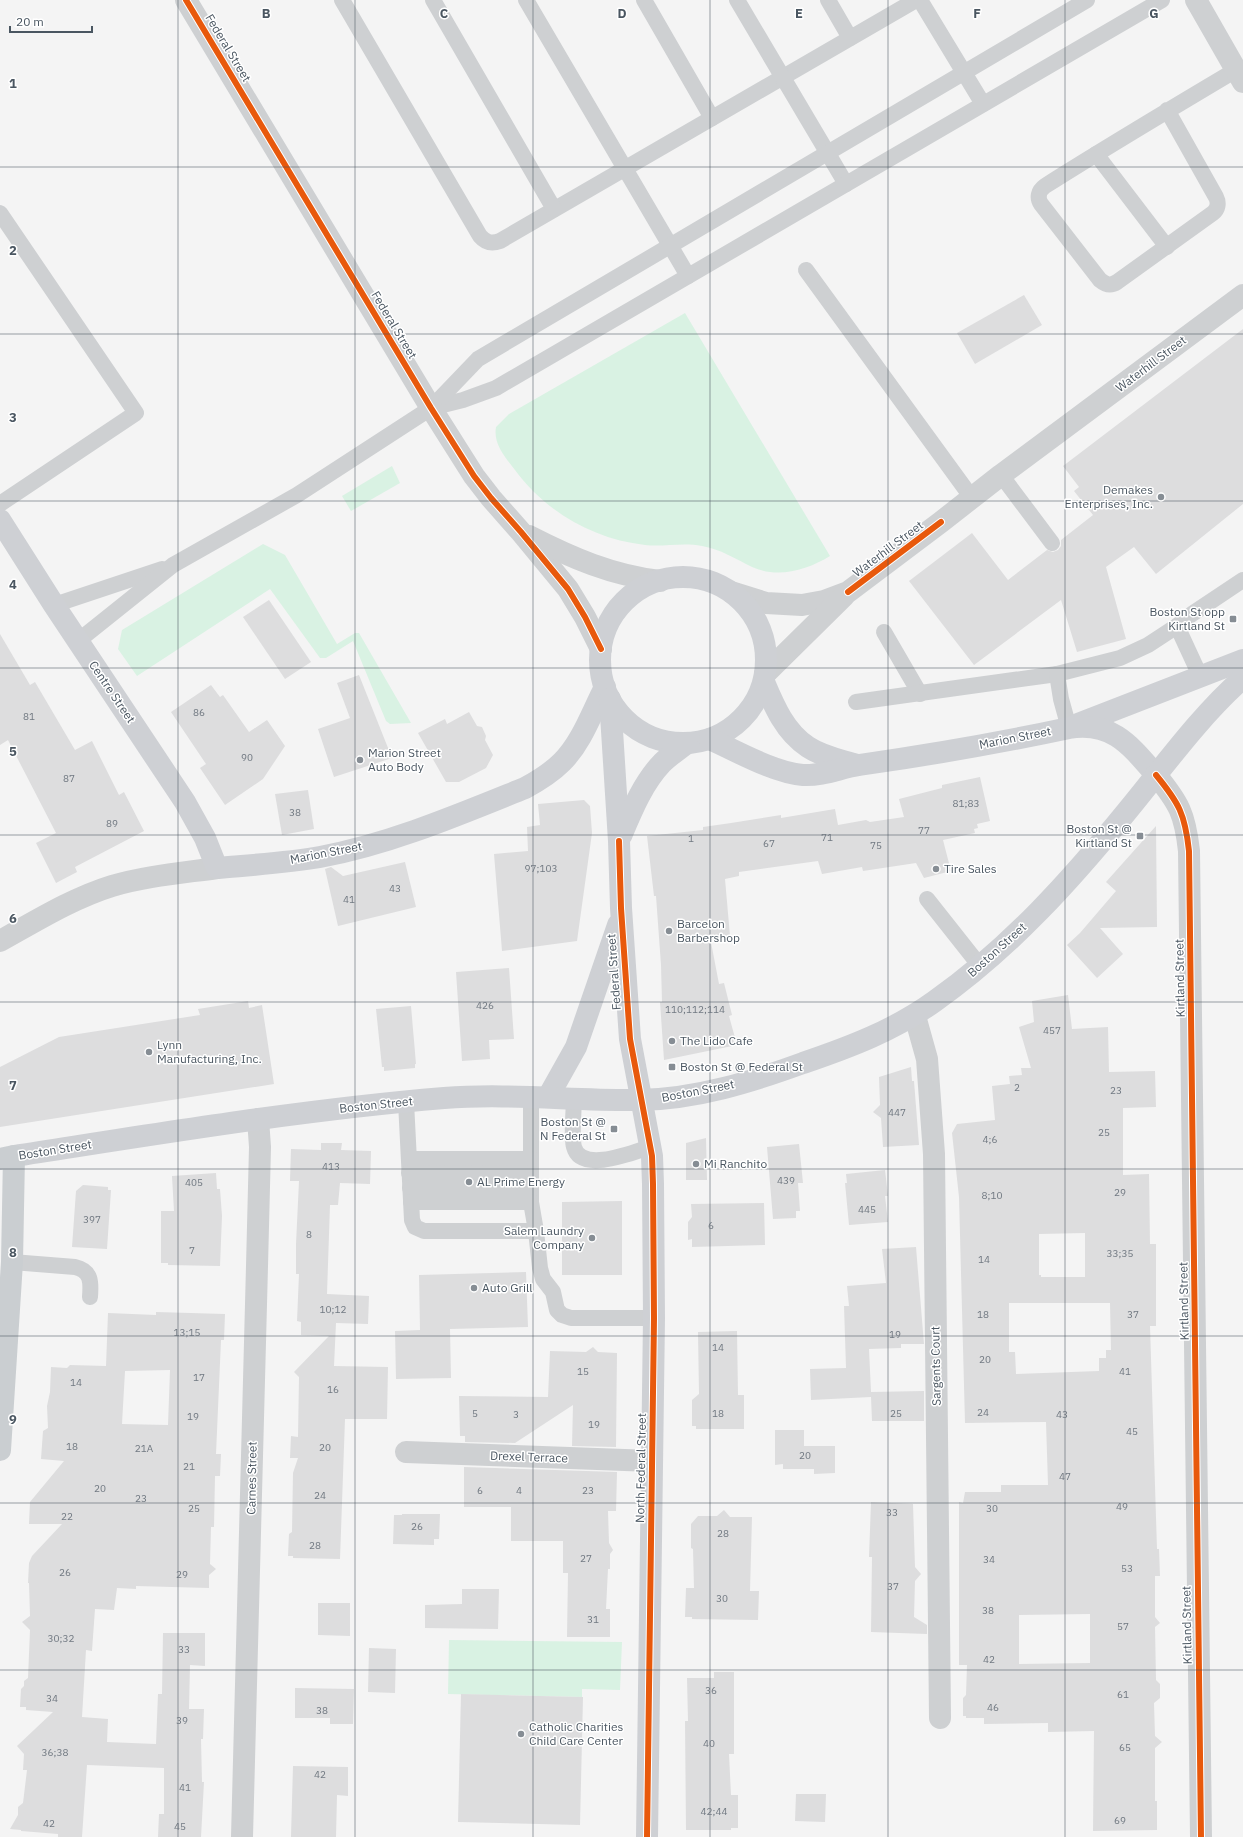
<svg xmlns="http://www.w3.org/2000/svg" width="1243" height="1837" font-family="'IBM Plex Sans',sans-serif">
<rect width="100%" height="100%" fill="#f4f4f4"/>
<g fill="#d9f2e3">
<path d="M685 313 830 556C807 570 778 579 752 567 736 559 720 549 702 546 683 542 664 547 645 545 593 539 546 512 515 470 505 457 493 444 496 427L509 414Z"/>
<path d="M392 466 400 483 351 511 342 496Z"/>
<path d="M263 544 285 555 337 644 355 633H359L411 723 390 724 386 721 353 641 326 658H320L270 589 137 676 118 649 122 630Z"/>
<path d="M449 1640 622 1642 620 1690 582 1689V1697L448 1694Z"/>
</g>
<g fill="#ddddde" fill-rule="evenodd">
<path d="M1024 295 1042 325 975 364 957 333Z"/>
<path d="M1243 329V504L1156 574 1134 547 1106 567 1126 639 1077 652 1061 600 974 665 909 581 972 533 1008 580 1047 550 1053 552 1058 550 1061 546V540L1093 515 1074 491 1079 487 1063 466Z"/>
<path d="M269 600 311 662 285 679 243 617Z"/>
<path d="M0 634 30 685 35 682 75 750 92 741 119 795 124 792 144 831 75 867 77 872 56 883 36 843 56 833 8 740 0 745Z"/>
<path d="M359 675 392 758 334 777 318 729 350 718 337 683Z"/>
<path d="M211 685 220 697 223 695 249 732 267 720 285 746 263 779 225 805 200 768 206 764 171 712Z"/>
<path d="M469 712 477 726 482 727 486 736 485 740 493 755 486 768 459 782H446L418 733 445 719 447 724Z"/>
<path d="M980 777 990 821 977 824 978 828 974 829 975 833 943 840 951 871 924 878 916 863 863 871 862 867 822 874 818 861 739 872V876L725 879 730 936 710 937 719 984 724 983 732 1015 729 1016 737 1045 664 1060 660 1002H662L661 965 656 896H654L647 836 703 830V827L731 823 781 815V818L835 809 838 825 866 820 870 822 904 817 899 799 942 788V785Z"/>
<path d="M308 790 314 829 282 835 275 794Z"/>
<path d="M584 800 590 806 592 833 577 941 502 951 494 854 528 851 527 827 540 825 538 804Z"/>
<path d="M1156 826 1157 927 1100 928 1123 954 1097 978 1067 945 1080 933 1116 891 1106 882Z"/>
<path d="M405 862 416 907 338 926 325 869 331 867 343 876Z"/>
<path d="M509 968 514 1039 489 1040 490 1059 462 1061 456 972Z"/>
<path d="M1068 995 1072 1029 1108 1027 1109 1072 1155 1071 1156 1107 1123 1108V1175L1149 1174 1150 1244H1156V1326H1150L1157 1549H1159L1160 1576H1155V1617L1160 1623 1155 1627 1156 1680 1160 1684V1698L1154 1703 1155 1736 1162 1742 1155 1748V1801H1157V1830L1093 1831 1094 1731 1048 1732V1723L984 1724V1718H966V1716H963V1698L966 1695 967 1665H959V1502L963 1503 965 1492H1001V1485H1048L1046 1422 965 1423 959 1197 952 1133 957 1124 995 1120 992 1086 1010 1084 1009 1076 1022 1075 1021 1068H1031L1019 1027 1034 1022 1032 1001ZM1085 1233V1277H1041V1275H1039V1234ZM1009 1303H1110L1111 1350H1106V1358H1099V1371L1016 1374 1015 1352H1009ZM1090 1614V1663L1019 1664V1615Z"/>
<path d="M248 1001 249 1008 262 1005 274 1084 0 1127V1067L59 1037 200 1015 198 1009Z"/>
<path d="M411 1006 416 1064H415V1068L384 1071V1067H382L376 1009Z"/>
<path d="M911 1067 912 1081H914L919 1145 883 1147 881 1118 873 1112 880 1105 879 1077Z"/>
<path d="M706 1138 707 1180H686V1143Z"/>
<path d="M321 1143H342L341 1150 371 1151 370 1184 340 1183 338 1205H330L327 1294 369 1296 368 1324 336 1323 334 1366 388 1367 387 1419H345L340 1559 293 1558V1556H288L289 1534 292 1532 293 1473 298 1458H290L291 1436 298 1437 299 1377 294 1372 329 1336 301 1335V1322L297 1321 299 1274H296V1244L299 1181H290L291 1149 321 1150Z"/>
<path d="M799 1144 803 1183H798L800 1211H796V1218L773 1219 767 1147Z"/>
<path d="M885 1170 888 1196H885L888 1222 849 1225 845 1183H847L846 1174Z"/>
<path d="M216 1173 217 1189H220L222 1216 220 1266 168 1265V1263H161V1211H174L172 1176Z"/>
<path d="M83 1185 108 1187V1190H111L107 1249 72 1247 76 1191Z"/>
<path d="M622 1201V1275H562V1202Z"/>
<path d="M764 1203 765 1245 692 1247V1239L688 1240V1222L692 1217 691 1204Z"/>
<path d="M916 1247 924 1344H901V1348L869 1349 871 1392 924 1391V1421H872L871 1397 811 1400 810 1369 846 1368 844 1306H849L847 1286 886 1283 882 1249Z"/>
<path d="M526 1272 528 1327 450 1329 451 1378 396 1379 395 1331 420 1330 419 1275Z"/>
<path d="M156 1312 225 1314 224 1340H221L216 1454H221L220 1476H215L214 1527H211L210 1564 216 1569 209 1575V1588L136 1586V1589L117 1588 114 1610 95 1609 92 1651 86 1650 82 1717 108 1719 107 1742 156 1744 158 1694H162L163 1633H205V1666L190 1665 189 1709H204L203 1739H201L202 1782H204L201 1837H158L159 1814H164V1768L87 1765 82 1837H58V1834L21 1831V1830L10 1829 18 1815V1807L23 1803 27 1770H23L24 1754 17 1746 53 1712 26 1710V1707H20L21 1689 24 1686V1681L28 1678 30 1630 22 1622 30 1616 29 1583H28L29 1563 32 1556 62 1524H29L30 1502 64 1461 41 1459 43 1431 48 1428 47 1406 50 1392 51 1367 67 1368 70 1365 106 1366 108 1313 156 1315ZM170 1370 168 1425 122 1424 125 1371Z"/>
<path d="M737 1331 738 1395H744V1429H696V1426H692V1400L699 1394 698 1332Z"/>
<path d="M593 1347 598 1352 617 1353 616 1447 572 1446 573 1405 515 1443 465 1442V1436H460L459 1396 548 1397 550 1351 586 1352Z"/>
<path d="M775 1430H804V1446H835V1473L814 1474V1469H783V1464L775 1465Z"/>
<path d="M464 1467 617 1472 616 1511H608L609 1543 613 1550 610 1554V1569H608L606 1609H610V1637H567L568 1573H563V1541H511V1507H464Z"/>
<path d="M871 1502 913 1504 915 1567 921 1574 915 1581 914 1617 927 1625V1634L871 1632 872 1557H869Z"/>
<path d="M724 1510 730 1517H752L750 1591H759L758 1620 692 1619V1617H685L686 1588H694L693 1549 691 1548V1524L698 1516H717Z"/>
<path d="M402 1514H440L439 1539H434V1545L393 1544 394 1515H402Z"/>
<path d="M462 1589H499L498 1629 425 1628V1605L462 1604Z"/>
<path d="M318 1603H350V1636L318 1635Z"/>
<path d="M369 1648 396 1649 395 1693 368 1692Z"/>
<path d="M714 1672H734V1754H729L731 1795H738V1828H731V1830H686L685 1721H688L687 1678H714Z"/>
<path d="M295 1688 354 1689 353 1724H330V1718H295Z"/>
<path d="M461 1694 583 1697 580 1825 458 1822Z"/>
<path d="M293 1766 348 1767V1796L337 1795 336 1837H291Z"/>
<path d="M796 1794H826L825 1822 795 1821Z"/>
</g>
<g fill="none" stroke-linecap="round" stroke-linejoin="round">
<g stroke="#ced0d2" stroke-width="16">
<path d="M342 0 480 236C486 243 492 244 500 241L916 0"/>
<path d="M433 0 554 209"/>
<path d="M526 0 688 276"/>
<path d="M644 0 712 118"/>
<path d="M737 0 846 184"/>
<path d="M828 0 850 38"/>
<path d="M920 0 983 104"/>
<path d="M1167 110 1216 197C1219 203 1218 209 1213 213L1117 282C1111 286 1106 285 1100 280L1041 204C1037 198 1038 191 1045 186 1108 146 1172 108 1236 70"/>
<path d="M1096 154 1167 247"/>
<path d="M0 213 136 413 0 504"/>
<path d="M806 270 972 498"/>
<path d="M431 408 463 400 496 388 1162 0"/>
<path d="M1001 475 1052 543"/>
<path d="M54 605 162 569"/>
<path d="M1177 626 1201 678"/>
<path d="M884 632 920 694"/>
<path d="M78 641 173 565 297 495 431 408 478 359 1087 0"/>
<path d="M856 702 1057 674"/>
<path d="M1069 728 1061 699 1057 674 1120 658 1148 645 1177 626 1192 614 1243 580"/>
<path d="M927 899 980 966"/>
<path d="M531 1096V1202L536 1231 540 1268 543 1279 553 1292 557 1310 562 1315 571 1318H654"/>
<path d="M574 1098C574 1110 571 1136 574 1147 581 1174 634 1152 650 1147"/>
<path d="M406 1102 412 1220 415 1227 424 1231H536"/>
<path d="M409 1159H531"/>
<path d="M409 1173 531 1174"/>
<path d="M410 1188H531"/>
<path d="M411 1202H531"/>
<path d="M12 1262 75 1267C92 1271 91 1283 90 1297"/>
</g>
<g stroke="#ced0d2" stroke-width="22">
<path d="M186 0 431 408 474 476 491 498 521 532 568 589 585 617 601 649"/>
<path d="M1196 0 1243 82"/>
<path d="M529 536C572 558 611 575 660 581"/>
<path d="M731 592 766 603 802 605 824 601 848 592 941 522 1001 475 1243 295"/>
<path d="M765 674 844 596"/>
<path d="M1156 775C1179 803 1185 814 1189 851L1201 1837"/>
<path d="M0 941C36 921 73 898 112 886 146 876 182 873 217 868"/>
<path d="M915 1016 927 1059 934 1154 940 1718"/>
<path d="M406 1452 652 1461"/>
<path d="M242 1837 257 1266 260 1147 258 1119"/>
</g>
<g stroke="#ced0d4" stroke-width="22">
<path d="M0 520 54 605 185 802 205 838 217 868C251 865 286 863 320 857 390 844 458 815 525 788 538 781 551 773 562 762 582 742 592 712 605 687"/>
<circle cx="683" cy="660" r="83"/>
<path d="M764 682C774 706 785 732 808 747 823 757 841 760 857 765"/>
<path d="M610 699 619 841 621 908 630 1039 652 1156 653 1184 654 1318 647 1837"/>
<path d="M1078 724 1243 660"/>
<path d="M710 739C736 751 775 773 803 775 823 776 840 768 859 765 929 755 999 743 1069 728 1112 721 1130 745 1156 775"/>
<path d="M621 836C632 810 643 783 662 763 669 756 678 750 687 743"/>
<path d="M548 1097 576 1047 618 925"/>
<path d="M14 1156C157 1134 300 1110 444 1098 510 1093 575 1101 640 1100 696 1099 751 1082 803 1063 850 1047 895 1030 935 1001 1010 948 1071 880 1128 810 1165 765 1200 716 1243 678"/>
</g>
<path stroke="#caced1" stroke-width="22" d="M0 1159 14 1156 12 1262 0 1450"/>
<g stroke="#fff" stroke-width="8">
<g id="cycleway">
<path d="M186 0 431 408 474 476 491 498 521 532 568 589 585 617 601 649"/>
<path d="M848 592 941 522"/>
<path d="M1156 775C1179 803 1185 814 1189 851L1201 1837"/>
<path d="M619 841 621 908 630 1039 652 1156 653 1184 654 1318 647 1837"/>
</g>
</g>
<use href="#cycleway" stroke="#e8590c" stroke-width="6"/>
</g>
<path fill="none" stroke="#4a5661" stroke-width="1" stroke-opacity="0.55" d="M178 0V1837M355 0V1837M533 0V1837M710 0V1837M888 0V1837M1065 0V1837M0 167H1243M0 334H1243M0 501H1243M0 668H1243M0 835H1243M0 1002H1243M0 1169H1243M0 1336H1243M0 1503H1243M0 1670H1243"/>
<g fill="#868d94" stroke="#fff" stroke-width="1.5">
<circle cx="1161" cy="497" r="4"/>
<rect x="1229" y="615" width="8" height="8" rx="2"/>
<circle cx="360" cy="760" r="4"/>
<rect x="1136" y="832" width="8" height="8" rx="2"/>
<circle cx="936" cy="869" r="4"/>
<circle cx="669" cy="931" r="4"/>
<circle cx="672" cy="1041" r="4"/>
<circle cx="149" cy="1052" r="4"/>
<rect x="668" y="1063" width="8" height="8" rx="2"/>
<rect x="610" y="1125" width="8" height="8" rx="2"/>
<circle cx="696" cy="1164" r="4"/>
<circle cx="469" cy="1182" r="4"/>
<circle cx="592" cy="1238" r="4"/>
<circle cx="474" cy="1288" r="4"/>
<circle cx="521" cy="1734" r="4"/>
</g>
<g text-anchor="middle" stroke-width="3" stroke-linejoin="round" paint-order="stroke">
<g font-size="10" fill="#707881">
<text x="199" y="716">86</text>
<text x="29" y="720">81</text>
<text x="247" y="761">90</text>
<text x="69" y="782">87</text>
<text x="966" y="807">81;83</text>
<text x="295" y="816">38</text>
<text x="112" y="827">89</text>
<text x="924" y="834">77</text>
<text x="827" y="841">71</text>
<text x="691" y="842">1</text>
<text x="769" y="847">67</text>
<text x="876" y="849">75</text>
<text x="541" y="872">97;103</text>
<text x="395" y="892">43</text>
<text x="349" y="903">41</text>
<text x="485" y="1009">426</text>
<text x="695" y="1013">110;112;114</text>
<text x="1052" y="1034">457</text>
<text x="1017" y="1091">2</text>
<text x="1116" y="1094">23</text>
<text x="897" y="1116">447</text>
<text x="1104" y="1136">25</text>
<text x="990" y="1143">4;6</text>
<text x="331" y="1170">413</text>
<text x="786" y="1184">439</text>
<text x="194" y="1186">405</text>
<text x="1120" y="1196">29</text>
<text x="992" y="1199">8;10</text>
<text x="867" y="1213">445</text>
<text x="92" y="1223">397</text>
<text x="711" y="1229">6</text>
<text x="309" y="1238">8</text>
<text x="192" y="1254">7</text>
<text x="1120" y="1257">33;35</text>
<text x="984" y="1263">14</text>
<text x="333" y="1313">10;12</text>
<text x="983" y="1318">18</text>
<text x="1133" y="1318">37</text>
<text x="187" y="1336">13;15</text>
<text x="895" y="1338">19</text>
<text x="718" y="1351">14</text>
<text x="985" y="1363">20</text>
<text x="583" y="1375">15</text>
<text x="1125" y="1375">41</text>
<text x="199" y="1381">17</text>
<text x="76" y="1386">14</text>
<text x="333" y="1393">16</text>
<text x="983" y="1416">24</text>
<text x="475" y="1417">5</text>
<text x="718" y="1417">18</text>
<text x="896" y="1417">25</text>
<text x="516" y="1418">3</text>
<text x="1062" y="1418">43</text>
<text x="193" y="1420">19</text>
<text x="594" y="1428">19</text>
<text x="1132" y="1435">45</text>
<text x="72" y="1450">18</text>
<text x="325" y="1451">20</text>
<text x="144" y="1452">21A</text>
<text x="805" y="1459">20</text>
<text x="189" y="1470">21</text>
<text x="1065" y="1480">47</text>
<text x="100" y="1492">20</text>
<text x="480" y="1494">6</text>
<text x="519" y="1494">4</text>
<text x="588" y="1494">23</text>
<text x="320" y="1499">24</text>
<text x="141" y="1502">23</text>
<text x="1122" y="1510">49</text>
<text x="194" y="1512">25</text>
<text x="992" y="1512">30</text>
<text x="892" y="1516">33</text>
<text x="67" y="1520">22</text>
<text x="417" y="1530">26</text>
<text x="723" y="1537">28</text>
<text x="315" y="1549">28</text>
<text x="586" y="1562">27</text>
<text x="989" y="1563">34</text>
<text x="1127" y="1572">53</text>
<text x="65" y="1576">26</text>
<text x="182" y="1578">29</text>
<text x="893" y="1590">37</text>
<text x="722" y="1602">30</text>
<text x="988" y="1614">38</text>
<text x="593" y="1623">31</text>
<text x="1123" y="1630">57</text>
<text x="61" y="1642">30;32</text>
<text x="184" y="1653">33</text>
<text x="989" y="1663">42</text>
<text x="711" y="1694">36</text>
<text x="1123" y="1698">61</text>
<text x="52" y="1702">34</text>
<text x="993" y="1711">46</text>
<text x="322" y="1714">38</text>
<text x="182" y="1724">39</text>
<text x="709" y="1747">40</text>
<text x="1125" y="1751">65</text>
<text x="55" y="1756">36;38</text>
<text x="320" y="1778">42</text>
<text x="185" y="1791">41</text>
<text x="714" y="1815">42;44</text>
<text x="1120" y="1824">69</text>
<text x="49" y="1827">42</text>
<text x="180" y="1830">45</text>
</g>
<g font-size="12" fill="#4a5661" stroke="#fff">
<text transform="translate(228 48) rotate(59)" y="4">Federal Street</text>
<text transform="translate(394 325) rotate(59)" y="4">Federal Street</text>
<text transform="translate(1151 364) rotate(-37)" y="4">Waterhill Street</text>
<text transform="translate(888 549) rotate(-37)" y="4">Waterhill Street</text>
<text transform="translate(112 692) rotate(56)" y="4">Centre Street</text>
<text transform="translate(1015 738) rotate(-11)" y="4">Marion Street</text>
<text transform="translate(326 853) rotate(-11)" y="4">Marion Street</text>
<text transform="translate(997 950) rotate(-42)" y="4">Boston Street</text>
<text transform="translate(614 972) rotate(-94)" y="4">Federal Street</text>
<text transform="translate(1180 978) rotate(-91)" y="4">Kirtland Street</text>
<text transform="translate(698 1091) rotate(-11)" y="4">Boston Street</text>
<text transform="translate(376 1105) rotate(-6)" y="4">Boston Street</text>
<text transform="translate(55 1150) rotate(-9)" y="4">Boston Street</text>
<text transform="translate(1184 1301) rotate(-91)" y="4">Kirtland Street</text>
<text transform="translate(936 1366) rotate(-91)" y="4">Sargents Court</text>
<text transform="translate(529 1457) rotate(2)" y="4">Drexel Terrace</text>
<text transform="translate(641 1468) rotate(-89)" y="4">North Federal Street</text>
<text transform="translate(252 1478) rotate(-89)" y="4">Carnes Street</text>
<text transform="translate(1187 1625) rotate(-91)" y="4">Kirtland Street</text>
</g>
<g font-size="12" fill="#4a5661" stroke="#fff" text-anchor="start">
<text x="1153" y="494" text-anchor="end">Demakes<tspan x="1153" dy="14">Enterprises, Inc.</tspan></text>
<text x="1225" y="616" text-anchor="end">Boston St opp<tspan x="1225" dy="14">Kirtland St</tspan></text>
<text x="368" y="757">Marion Street<tspan x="368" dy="14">Auto Body</tspan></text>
<text x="1132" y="833" text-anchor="end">Boston St @<tspan x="1132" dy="14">Kirtland St</tspan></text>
<text x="944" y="873">Tire Sales</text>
<text x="677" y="928">Barcelon<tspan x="677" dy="14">Barbershop</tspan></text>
<text x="680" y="1045">The Lido Cafe</text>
<text x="157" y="1049">Lynn<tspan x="157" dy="14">Manufacturing, Inc.</tspan></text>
<text x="680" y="1071">Boston St @ Federal St</text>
<text x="606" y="1126" text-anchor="end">Boston St @<tspan x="606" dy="14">N Federal St</tspan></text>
<text x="704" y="1168">Mi Ranchito</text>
<text x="477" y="1186">AL Prime Energy</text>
<text x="584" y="1235" text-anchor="end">Salem Laundry<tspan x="584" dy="14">Company</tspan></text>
<text x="482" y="1292">Auto Grill</text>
<text x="529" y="1731">Catholic Charities<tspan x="529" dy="14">Child Care Center</tspan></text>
</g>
</g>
<g font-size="13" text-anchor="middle" font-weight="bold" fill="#4a5661" stroke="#fff" stroke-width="3" stroke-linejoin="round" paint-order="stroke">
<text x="266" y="18">B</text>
<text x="444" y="18">C</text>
<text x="622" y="18">D</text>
<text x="799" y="18">E</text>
<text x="977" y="18">F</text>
<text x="1154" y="18">G</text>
<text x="13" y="88">1</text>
<text x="13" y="255">2</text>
<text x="13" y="422">3</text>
<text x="13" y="589">4</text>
<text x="13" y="756">5</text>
<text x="13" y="923">6</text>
<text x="13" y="1090">7</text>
<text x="13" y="1257">8</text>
<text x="13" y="1424">9</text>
</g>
<path d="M10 26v6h82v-6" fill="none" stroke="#4a5661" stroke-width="2"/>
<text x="16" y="26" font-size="12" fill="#4a5661" stroke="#ffffff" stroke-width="3" paint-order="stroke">20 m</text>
</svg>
